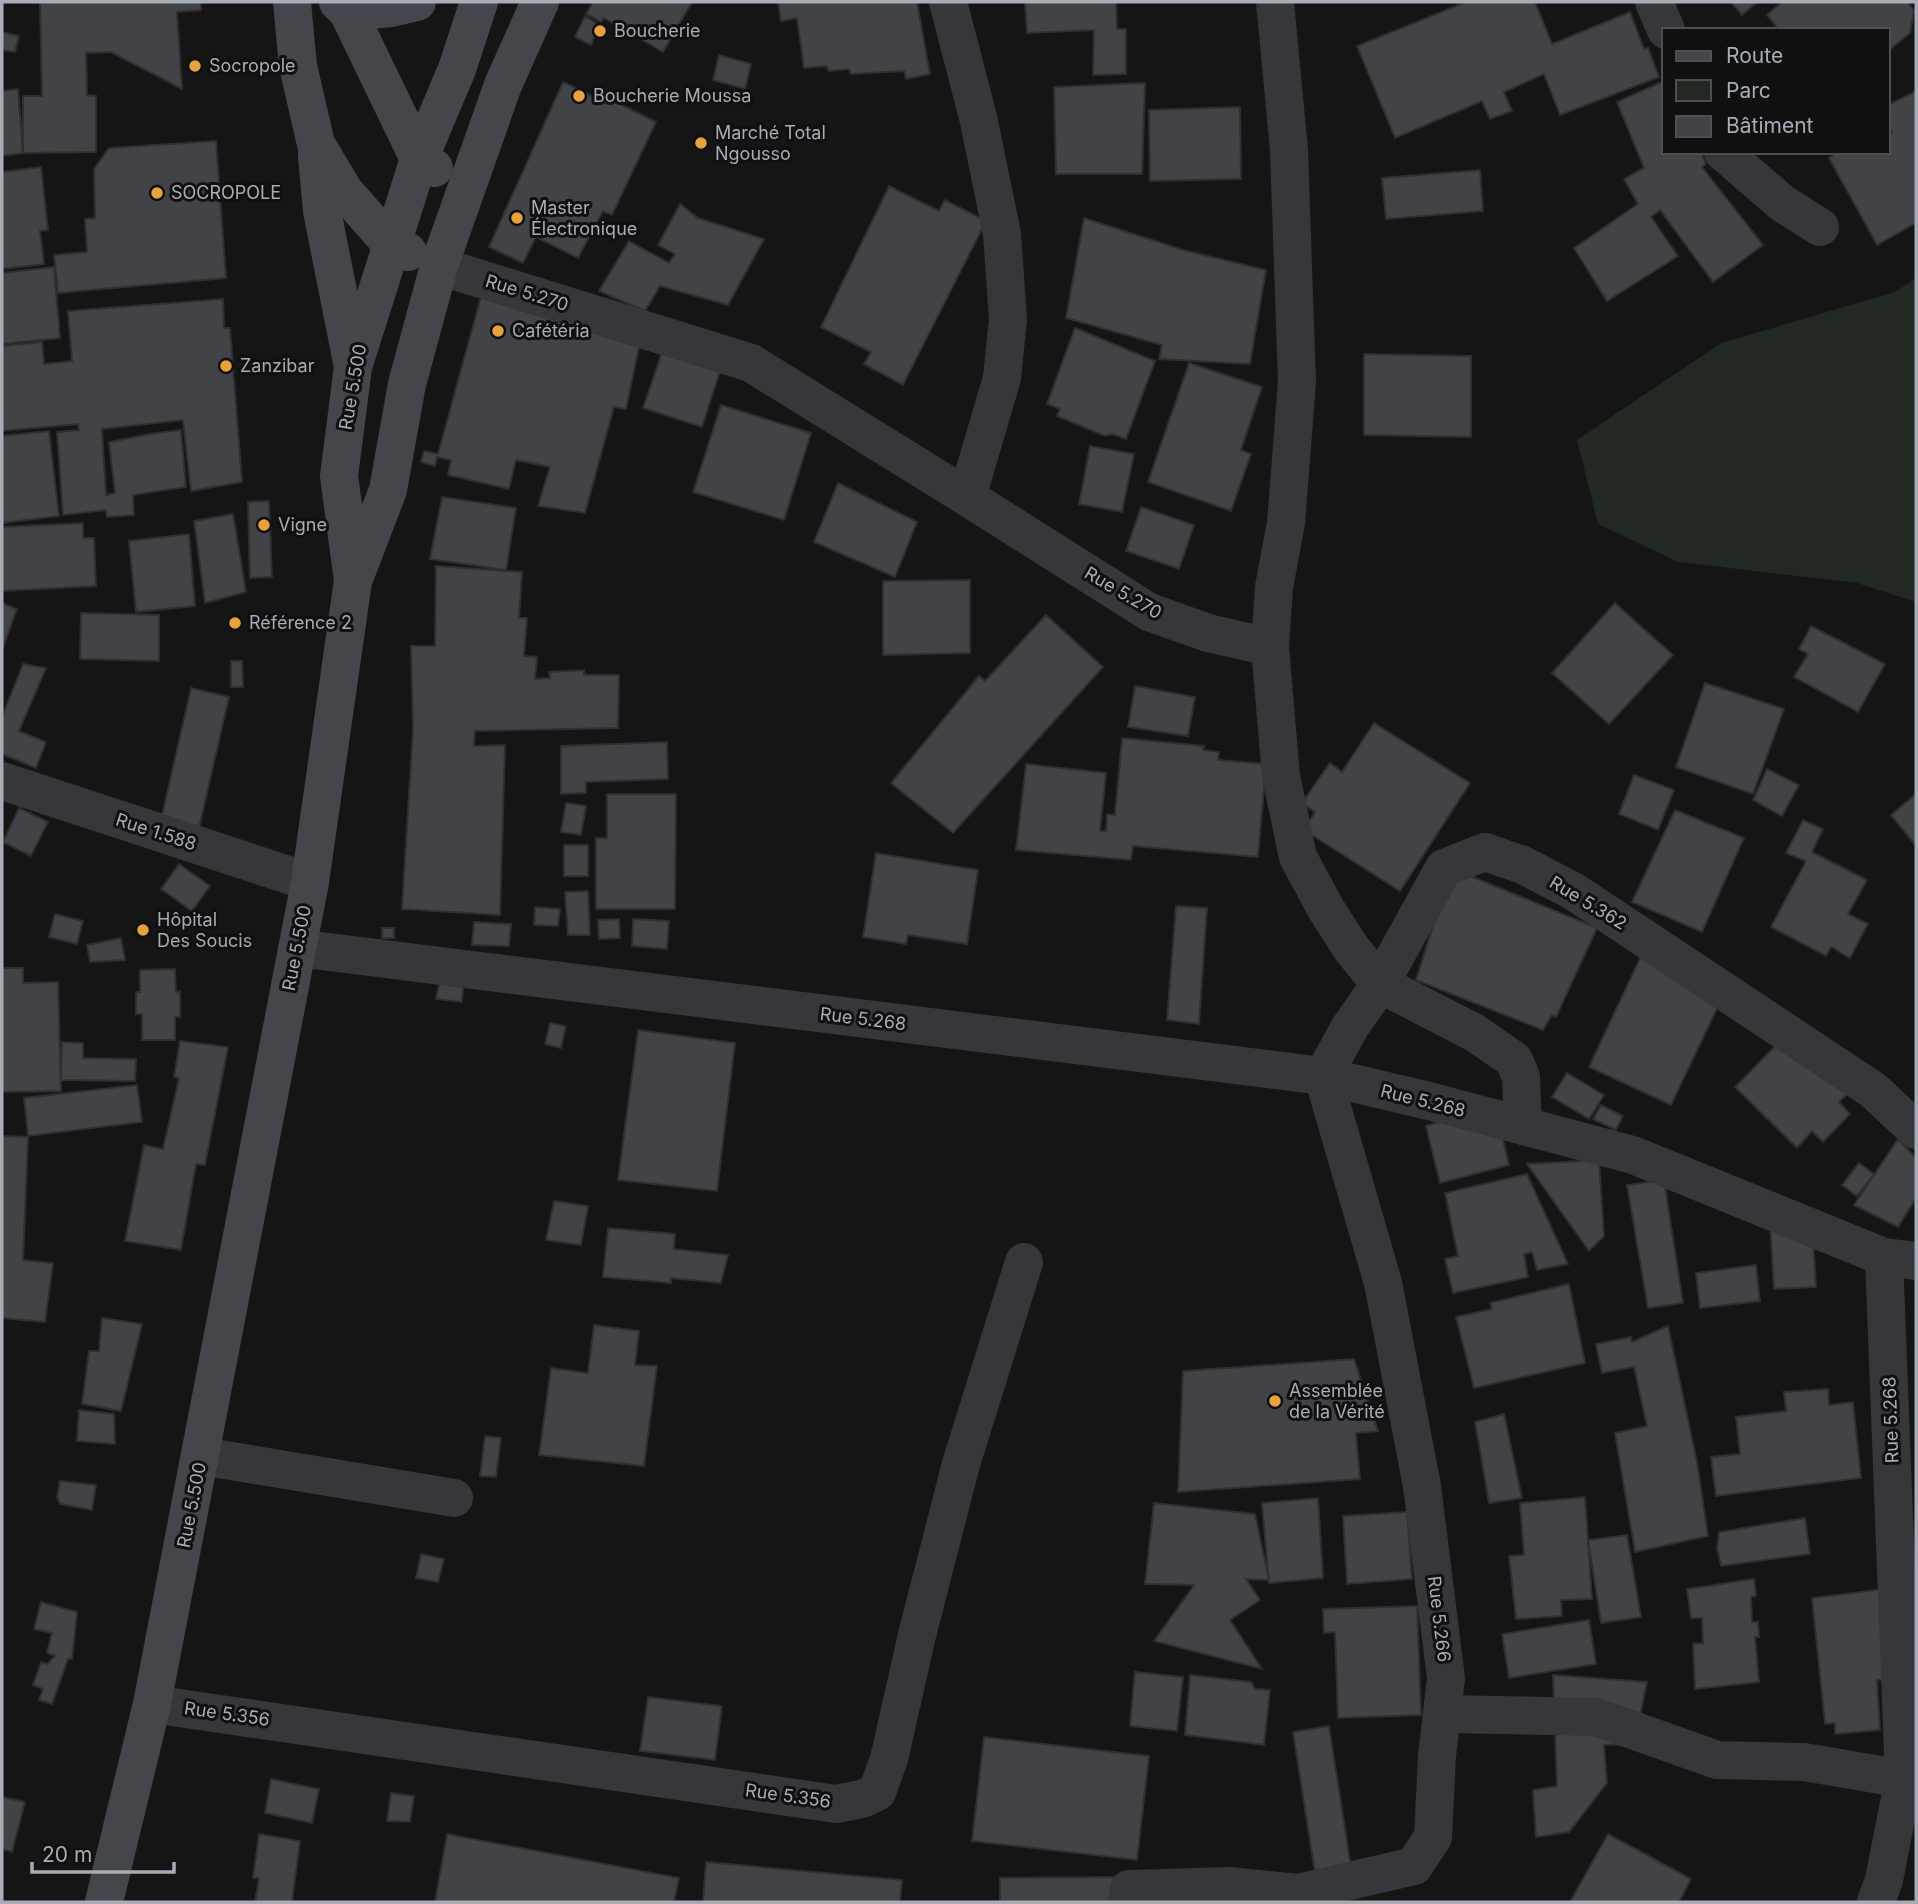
<svg xmlns="http://www.w3.org/2000/svg" width="1918" height="1904" font-family="Inter,sans-serif">
<rect width="100%" height="100%" fill="#151516"/>
<path fill="#212922" d="M1916 278V602L1857 583 1678 562 1598 524 1577 440 1721 343 1895 292Z"/>
<g fill="#414346" stroke="#2f2f32" stroke-width="2">
<path d="M40 2H201V10L177 12 182 89 111 52 86 53 87 95 96 96V152L23 153V96H42Z"/>
<path d="M593 2H692L663 52 604 18 601 22 586 14Z"/>
<path d="M778 2H917L930 74 906 79 904 71 851 74 849 69 829 71 826 66 804 68 797 18 781 21Z"/>
<path d="M1025 2H1116L1117 29H1126V74L1093 75 1094 30 1027 33Z"/>
<path d="M1466 2H1535L1552 44 1630 12 1644 49 1648 48 1659 77 1560 115 1544 74 1504 92 1512 111 1490 119 1482 101 1395 138 1357 46Z"/>
<path d="M1731 2H1757L1742 15Z"/>
<path d="M1782 2H1908L1914 11 1910 33 1888 51V30H1779L1767 15Z"/>
<path d="M585 16 599 25 591 45 575 37Z"/>
<path d="M2 32 19 36 15 52 2 50Z"/>
<path d="M719 55 751 64 745 89 713 80Z"/>
<path d="M1664 81V152H1701L1706 164 1702 167 1763 245 1713 282 1660 210 1651 217 1678 256 1607 301 1574 248 1638 204 1624 179 1644 168 1617 102Z"/>
<path d="M563 82 595 97 596 92 656 122 612 215 603 211 578 258 536 237 523 263 489 247Z"/>
<path d="M1145 83 1142 174H1056L1054 87Z"/>
<path d="M18 89 23 153 2 156V91Z"/>
<path d="M1916 91V223L1877 245 1829 158 1838 152H1888V135L1892 133 1888 126V105Z"/>
<path d="M1240 107 1241 179 1150 181 1149 110Z"/>
<path d="M216 141 226 278 58 293 54 255 87 252 85 219 95 218 94 169 109 148Z"/>
<path d="M41 167 48 230 40 231 44 264 2 269V172Z"/>
<path d="M1480 170 1483 211 1386 219 1382 178Z"/>
<path d="M889 186 939 211 945 200 986 221 903 385 864 364 871 352 821 327Z"/>
<path d="M680 204 698 218 764 239 728 305 660 286 645 311 599 291 629 241 669 263 675 254 658 245Z"/>
<path d="M1084 218 1183 250 1266 270 1250 364 1159 359 1162 345 1066 318Z"/>
<path d="M54 267 60 338 2 344V273Z"/>
<path d="M485 282 643 328 626 409 614 407 585 513 538 506 550 467 516 460 509 489 448 475 451 460 437 457 435 466 421 462 424 451 438 454Z"/>
<path d="M223 299 224 328H230L242 482 191 491 183 420 102 429 106 495 115 493 109 442 156 433 181 430 186 487 133 495 134 515 107 517 106 510 63 515 57 432 79 430 78 424 2 431V346L42 342 44 364 72 361 68 311Z"/>
<path d="M1075 328 1155 361 1126 439 1112 434 1105 436 1057 416 1060 409 1047 404Z"/>
<path d="M662 352 720 371 702 427 643 408Z"/>
<path d="M1364 354 1471 356V437L1364 435Z"/>
<path d="M1189 363 1262 387 1241 450 1251 454 1231 511 1148 482Z"/>
<path d="M721 405 811 433 784 520 693 492Z"/>
<path d="M49 431 59 516 2 523V436Z"/>
<path d="M1090 446 1134 454 1122 512 1079 504Z"/>
<path d="M838 483 917 522 895 577 814 542Z"/>
<path d="M442 497 516 508 506 570 430 559Z"/>
<path d="M269 501 272 577 250 578 248 502Z"/>
<path d="M1141 507 1194 525 1179 569 1126 551Z"/>
<path d="M233 514 246 592 205 603 194 521Z"/>
<path d="M83 523V538H94L96 586 2 591V527Z"/>
<path d="M189 534 195 606 136 612 129 541Z"/>
<path d="M436 566 522 572 519 618H527L524 656 537 657 535 679 550 678 549 672 584 670V675H619L618 728 475 731 474 746 505 745 500 915 402 909 413 729 411 646H435Z"/>
<path d="M970 580V653L883 655V581Z"/>
<path d="M2 603 17 609 2 650Z"/>
<path d="M1615 603 1673 655 1609 724 1552 673Z"/>
<path d="M81 613 159 615V661L80 659Z"/>
<path d="M1046 615 1103 667 953 833 891 783 979 676 985 681Z"/>
<path d="M1811 626 1885 664 1858 712 1794 677 1808 654 1799 649Z"/>
<path d="M231 661H242L243 687H231Z"/>
<path d="M23 664 46 668 19 731 46 742 36 768 2 754V717Z"/>
<path d="M1705 683 1784 709 1753 794 1676 767Z"/>
<path d="M1135 686 1195 697 1188 736 1128 727Z"/>
<path d="M191 688 229 697 199 828 161 820Z"/>
<path d="M1374 723 1470 783 1400 891 1304 830 1315 812 1302 803 1330 763 1342 772Z"/>
<path d="M1122 738 1204 746 1203 750 1219 752 1218 760 1266 764 1258 857 1133 846 1131 860 1016 850 1026 764 1106 773 1100 831H1106L1107 814 1115 815Z"/>
<path d="M667 742 668 779 586 782V793L561 794V746Z"/>
<path d="M1767 769 1799 785 1782 816 1753 800Z"/>
<path d="M1634 775 1674 790 1658 830 1619 814Z"/>
<path d="M607 794H676L675 909H596V838H607Z"/>
<path d="M1916 794V846L1891 815Z"/>
<path d="M566 803 586 806 581 835 561 832Z"/>
<path d="M19 808 48 822 31 856 3 842Z"/>
<path d="M1675 810 1744 838 1702 932 1632 902Z"/>
<path d="M1803 820 1823 829 1812 852 1867 880 1848 914 1868 924 1850 958 1831 947 1826 956 1771 927 1806 861 1786 853Z"/>
<rect x="564" y="845" width="24" height="31"/>
<path d="M876 853 978 870 967 944 908 935 906 944 863 937Z"/>
<path d="M179 864 210 886 192 911 161 889Z"/>
<path d="M1451 868 1597 928 1556 1017 1552 1015 1543 1030 1416 980Z"/>
<path d="M588 891 590 935H568L565 892Z"/>
<path d="M1176 906 1207 908 1199 1024 1167 1020Z"/>
<path d="M535 907 560 909 558 926 534 925Z"/>
<path d="M55 914 83 921 77 944 49 937Z"/>
<path d="M619 919 620 938 599 939 598 920Z"/>
<path d="M633 919 669 921 667 949 632 946Z"/>
<path d="M474 922 511 924 509 946 472 945Z"/>
<rect x="382" y="928" width="12" height="10"/>
<path d="M121 938 125 960 90 962 87 945Z"/>
<path d="M1641 956 1723 996 1671 1105 1589 1067Z"/>
<path d="M2 968H23V983L58 982 61 1091 2 1092Z"/>
<path d="M175 969 176 992 180 991V1017H175V1040H142V1014H136V992H140V970Z"/>
<path d="M439 984 463 987 462 1002 436 999Z"/>
<path d="M550 1023 566 1026 561 1048 545 1044Z"/>
<path d="M638 1030 735 1043 717 1191 618 1180Z"/>
<path d="M1789 1032 1850 1091 1839 1102 1850 1114 1823 1142 1812 1131 1797 1148 1735 1087Z"/>
<path d="M180 1041 228 1047 205 1165 196 1164 181 1250 125 1241 144 1145 163 1149 179 1078 174 1077Z"/>
<path d="M62 1042 83 1043V1058L136 1059 135 1081 61 1080Z"/>
<path d="M1567 1073 1604 1095 1589 1119 1552 1097Z"/>
<path d="M137 1085 142 1122 28 1136 24 1098Z"/>
<path d="M1601 1105 1623 1116 1616 1130 1593 1119Z"/>
<path d="M1495 1106 1509 1165 1440 1183 1426 1126Z"/>
<path d="M2 1136 28 1137 23 1260 53 1263 45 1322 2 1318Z"/>
<path d="M1898 1139 1916 1158V1198L1898 1227 1854 1205Z"/>
<path d="M1599 1160 1604 1236 1589 1251 1527 1164Z"/>
<path d="M1859 1163 1874 1174 1857 1196 1842 1185Z"/>
<path d="M1527 1174 1568 1264 1537 1270 1532 1252 1524 1254 1528 1277 1453 1293 1445 1259 1458 1256 1445 1193Z"/>
<path d="M1664 1180 1683 1303 1648 1308 1627 1185Z"/>
<path d="M554 1201 588 1206 581 1245 546 1240Z"/>
<path d="M1812 1221 1816 1287 1774 1289 1770 1222Z"/>
<path d="M608 1228 675 1234 674 1249 728 1255 721 1283 671 1278V1283L603 1277Z"/>
<path d="M1756 1265 1760 1301 1700 1308 1696 1273Z"/>
<path d="M1569 1284 1585 1363 1474 1388 1456 1317 1492 1309 1490 1303Z"/>
<path d="M102 1318 142 1324 121 1411 82 1404 89 1351H99Z"/>
<path d="M594 1325 639 1331 635 1365 657 1366 644 1466 539 1455 551 1368 588 1373Z"/>
<path d="M1668 1326 1697 1462 1708 1536 1635 1552 1615 1433 1647 1426 1634 1367 1602 1373 1596 1344 1631 1337 1632 1342Z"/>
<path d="M1354 1359 1378 1431 1356 1433 1360 1479 1178 1492 1183 1371Z"/>
<path d="M1828 1389 1829 1405 1853 1402 1861 1478 1716 1496 1711 1457 1740 1454 1736 1417 1786 1411 1784 1392Z"/>
<path d="M79 1410 114 1414 115 1444 77 1441Z"/>
<path d="M1504 1414 1522 1498 1489 1503 1475 1422Z"/>
<path d="M485 1436 501 1438 496 1477 480 1476Z"/>
<path d="M60 1481 96 1485 92 1510 60 1504 57 1497Z"/>
<path d="M1585 1497 1592 1599 1561 1600 1562 1616 1516 1619 1509 1556 1524 1555 1520 1503Z"/>
<path d="M1318 1498 1323 1578 1269 1583 1262 1503Z"/>
<path d="M1154 1503 1255 1514 1269 1580 1246 1579 1260 1600 1230 1620 1262 1669 1154 1641 1194 1585 1145 1584Z"/>
<path d="M1407 1512 1412 1579 1347 1584 1343 1516Z"/>
<path d="M1805 1518 1810 1554 1721 1566 1717 1548 1719 1532Z"/>
<path d="M1627 1535 1641 1617 1601 1623 1588 1540Z"/>
<path d="M421 1554 444 1559 438 1582 416 1578Z"/>
<path d="M1754 1579 1756 1596 1751 1597 1752 1622H1758L1759 1637H1755L1759 1682 1695 1689 1693 1644 1703 1643 1702 1618H1691L1687 1589Z"/>
<path d="M1884 1589 1916 1678 1877 1680 1880 1730 1835 1734V1723L1825 1724 1812 1598Z"/>
<path d="M41 1602 77 1612 72 1659H68L52 1704 39 1700 43 1689 33 1685 41 1662 47 1664 55 1656 47 1653 52 1633 34 1629Z"/>
<path d="M1417 1606 1421 1715 1338 1718 1335 1632 1324 1633 1323 1609Z"/>
<path d="M1589 1620 1596 1664 1509 1678 1502 1634Z"/>
<path d="M1135 1672 1183 1677 1177 1731 1130 1726Z"/>
<path d="M1190 1675 1251 1682 1255 1689 1270 1690 1264 1745 1185 1735Z"/>
<path d="M1553 1675 1647 1682 1634 1744 1604 1745 1607 1783 1569 1832 1536 1837 1533 1790 1557 1786Z"/>
<path d="M648 1697 722 1706 715 1760 640 1751Z"/>
<path d="M1329 1726 1351 1867 1315 1873 1293 1732Z"/>
<path d="M984 1737 1149 1756 1137 1860 972 1841Z"/>
<path d="M271 1779 319 1789 312 1823 265 1813Z"/>
<path d="M391 1793 414 1796 410 1822 387 1821Z"/>
<path d="M2 1797 25 1802 12 1852 2 1849Z"/>
<path d="M259 1834 300 1841 292 1902H255L259 1878H253Z"/>
<path d="M447 1834 679 1878 674 1902H435Z"/>
<path d="M1608 1834 1691 1879 1679 1902H1570Z"/>
<path d="M706 1862 902 1880 900 1902H703Z"/>
<path d="M1121 1877V1902H1000V1878Z"/>
</g>
<g fill="none" stroke-linecap="round" stroke-linejoin="round">
<g stroke="#36373b" stroke-width="38">
<path d="M948 2 978 117 1002 234 1008 319 1002 378 967 497"/>
<path d="M1654 2 1666 30"/>
<path d="M1723 152 1782 203 1820 227"/>
<path d="M439 266 751 363 967 497 1149 612 1208 633 1270 647 1274 587 1286 523 1297 382 1289 150 1275 2"/>
<path d="M1270 647 1281 776 1298 857 1326 909 1351 948 1380 984 1475 1033 1514 1060 1521 1077 1523 1126"/>
<path d="M2 781 310 882"/>
<path d="M297 948 1323 1076 1429 1101 1633 1155 1884 1257 1904 1778 1884 1880 1876 1902"/>
<path d="M1884 1257 1916 1261"/>
<path d="M201 1456 454 1498"/>
<path d="M152 1704 836 1804 862 1799 877 1792 889 1759 917 1635 961 1464 1024 1262"/>
<path d="M1444 1714 1596 1717 1717 1760 1804 1762 1916 1781"/>
<path d="M1127 1902 1129 1889 1229 1886 1298 1893 1414 1866 1433 1837 1437 1756 1446 1678 1422 1486 1383 1283 1323 1076 1350 1027 1380 984 1444 868 1485 852 1523 865 1573 891 1873 1090 1916 1130"/>
</g>
<g stroke="#44464b" stroke-width="38">
<path d="M292 2 298 66 316 144 344 191 391 244 408 252"/>
<path d="M338 2 348 12 419 159 434 168"/>
<path d="M348 12 391 8 417 2"/>
<path d="M317 156 322 211 352 362"/>
<path d="M355 576 388 490 407 384 439 266 503 85 540 2"/>
<path d="M104 1902 152 1704 310 882 353 581 339 476 353 367 419 159 457 69 479 2"/>
</g>
</g>
<g fill="#e8a23b" stroke="#101011" stroke-width="2.5">
<circle cx="600" cy="31" r="7"/>
<circle cx="195" cy="66" r="7"/>
<circle cx="579" cy="96" r="7"/>
<circle cx="701" cy="143" r="7"/>
<circle cx="157" cy="193" r="7"/>
<circle cx="517" cy="218" r="7"/>
<circle cx="498" cy="331" r="7"/>
<circle cx="226" cy="366" r="7"/>
<circle cx="264" cy="525" r="7"/>
<circle cx="235" cy="623" r="7"/>
<circle cx="143" cy="930" r="7"/>
<circle cx="1275" cy="1401" r="7"/>
</g>
<g text-anchor="middle" stroke-width="6" stroke-linejoin="round" paint-order="stroke">
<g font-size="18" fill="#a7adb6" stroke="#101011" text-anchor="start">
<text x="614" y="37">Boucherie</text>
<text x="209" y="72">Socropole</text>
<text x="593" y="102">Boucherie Moussa</text>
<text x="715" y="139">Marché Total<tspan x="715" dy="21">Ngousso</tspan></text>
<text x="171" y="199">SOCROPOLE</text>
<text x="531" y="214">Master<tspan x="531" dy="21">Électronique</tspan></text>
<text x="512" y="337">Cafétéria</text>
<text x="240" y="372">Zanzibar</text>
<text x="278" y="531">Vigne</text>
<text x="249" y="629">Référence 2</text>
<text x="157" y="926">Hôpital<tspan x="157" dy="21">Des Soucis</tspan></text>
<text x="1289" y="1397">Assemblée<tspan x="1289" dy="21">de la Vérité</tspan></text>
</g>
<g font-size="18" fill="#a7adb6" stroke="#101011">
<text transform="translate(527 293) rotate(17)" y="6">Rue 5.270</text>
<text transform="translate(353 387) rotate(-80)" y="6">Rue 5.500</text>
<text transform="translate(1123 593) rotate(30)" y="6">Rue 5.270</text>
<text transform="translate(156 832) rotate(18)" y="6">Rue 1.588</text>
<text transform="translate(1588 903) rotate(31)" y="6">Rue 5.362</text>
<text transform="translate(297 948) rotate(-79)" y="6">Rue 5.500</text>
<text transform="translate(863 1019) rotate(7)" y="6">Rue 5.268</text>
<text transform="translate(1423 1101) rotate(14)" y="6">Rue 5.268</text>
<text transform="translate(1891 1420) rotate(-92)" y="6">Rue 5.268</text>
<text transform="translate(192 1505) rotate(-79)" y="6">Rue 5.500</text>
<text transform="translate(1439 1619) rotate(83)" y="6">Rue 5.266</text>
<text transform="translate(227 1714) rotate(8)" y="6">Rue 5.356</text>
<text transform="translate(788 1796) rotate(8)" y="6">Rue 5.356</text>
</g>
</g>
<rect width="1918" height="1904" fill="none" stroke="#a7adb6" stroke-width="7"/>
<rect x="1662" y="28" width="228" height="126" fill="#101011" stroke="#4c4f53" stroke-width="2"/>
<rect x="1676" y="51" width="35" height="10" fill="#44464b" stroke="#4c4f53" stroke-width="2"/>
<text x="1726" y="63" font-size="21" fill="#a7adb6">Route</text>
<rect x="1676" y="80" width="35" height="21" fill="#212922" stroke="#4c4f53" stroke-width="2"/>
<text x="1726" y="98" font-size="21" fill="#a7adb6">Parc</text>
<rect x="1676" y="116" width="35" height="21" fill="#414346" stroke="#4c4f53" stroke-width="2"/>
<text x="1726" y="133" font-size="21" fill="#a7adb6">Bâtiment</text>
<path d="M32 1862v10h142v-10" fill="none" stroke="#a7adb6" stroke-width="3.5"/>
<text x="42" y="1862" font-size="21" fill="#a7adb6" stroke="#101011" stroke-width="5" paint-order="stroke">20 m</text>
</svg>
